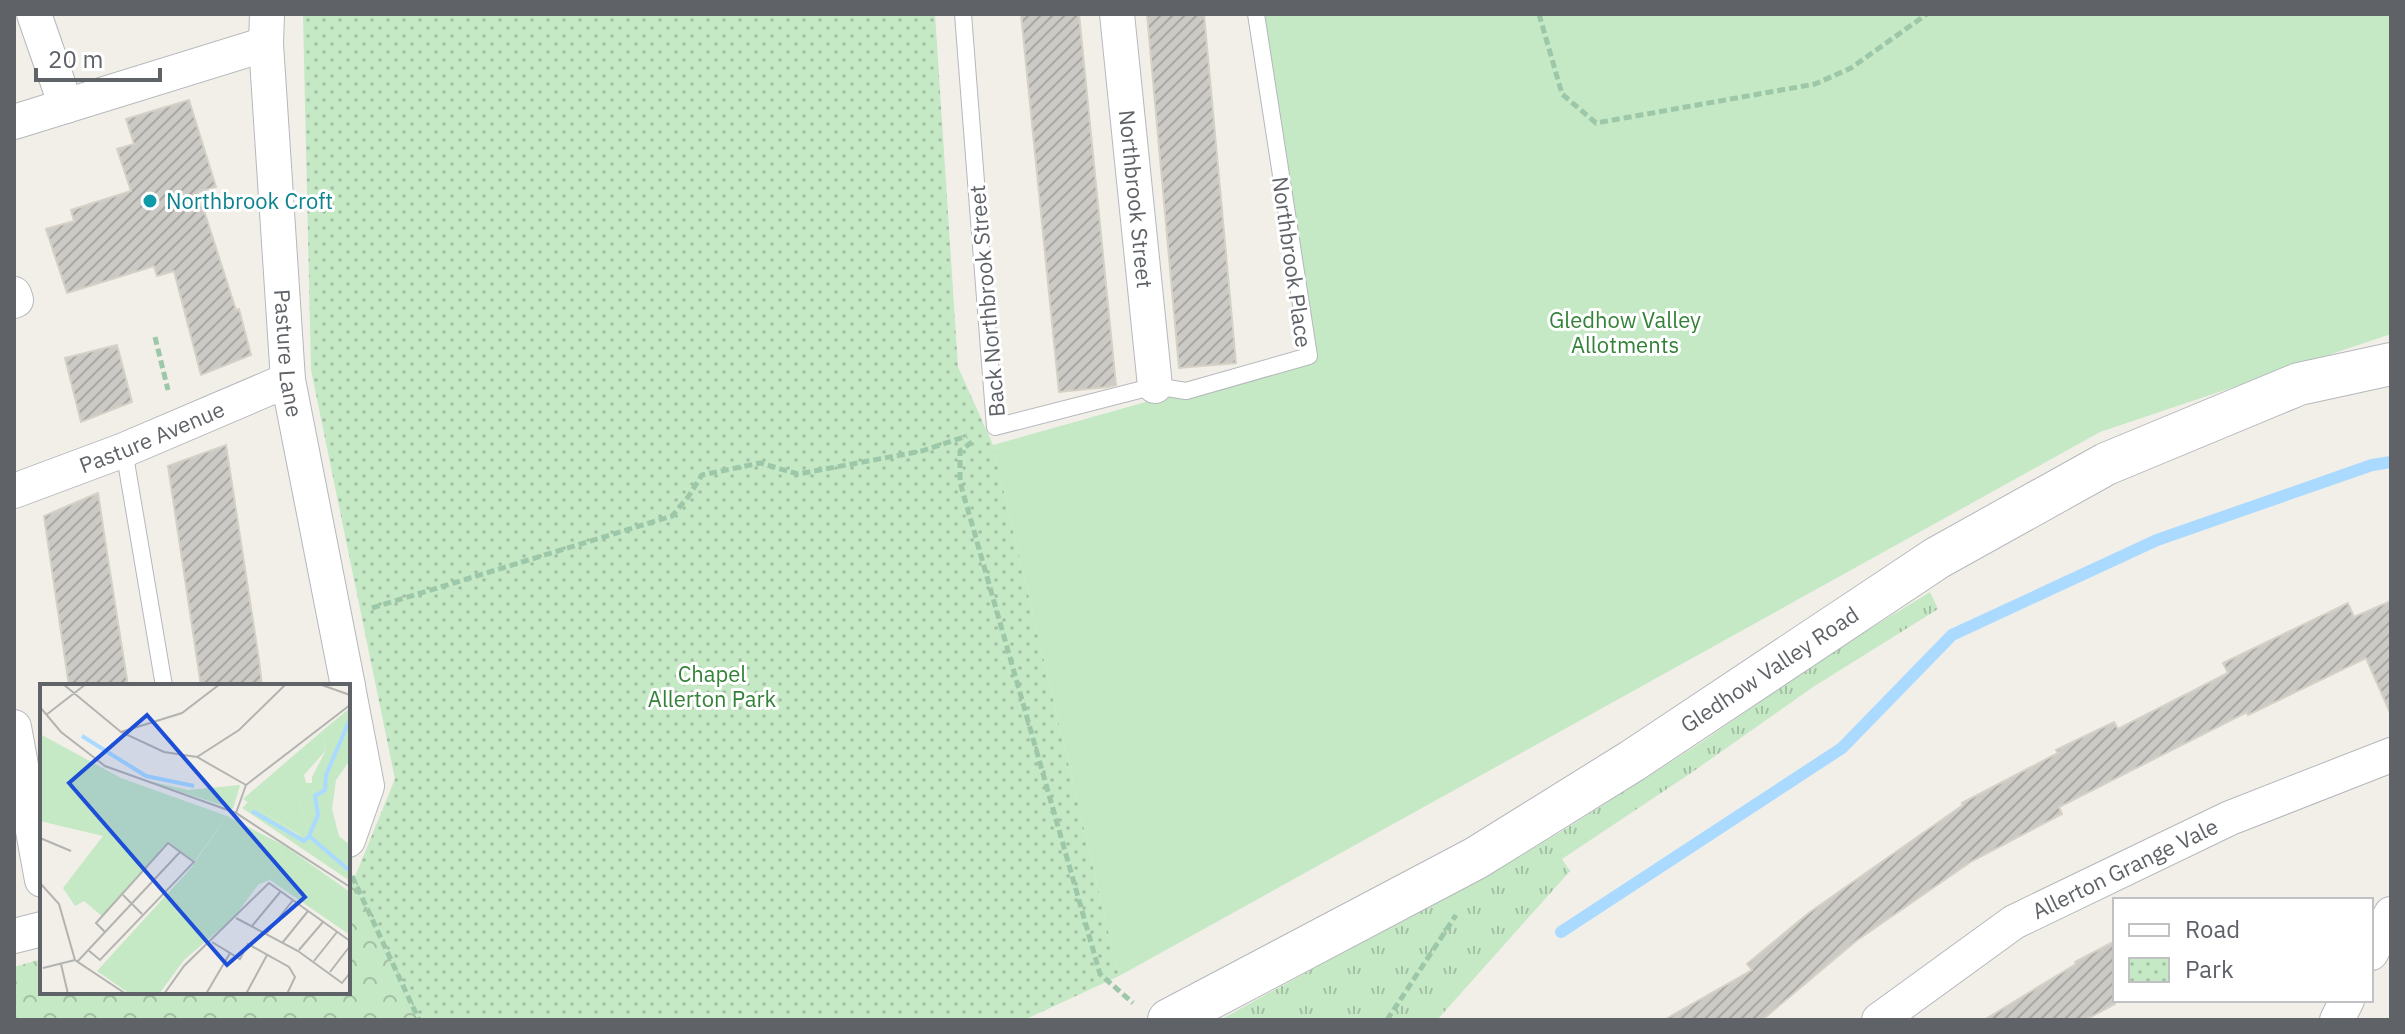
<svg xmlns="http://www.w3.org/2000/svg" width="2405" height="1034" font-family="'IBM Plex Sans',sans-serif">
<defs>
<pattern id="grass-tufts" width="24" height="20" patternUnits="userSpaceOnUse" patternTransform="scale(2)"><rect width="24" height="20" fill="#c5e8c5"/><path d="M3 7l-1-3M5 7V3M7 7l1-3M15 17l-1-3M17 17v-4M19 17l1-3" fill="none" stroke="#a3c0a4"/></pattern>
<pattern id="forest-crowns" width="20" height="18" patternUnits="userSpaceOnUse" patternTransform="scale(2)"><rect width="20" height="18" fill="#c5e8c5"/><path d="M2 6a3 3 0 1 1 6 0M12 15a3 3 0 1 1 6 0" fill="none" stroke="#a3c0a4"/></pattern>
<pattern id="park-dots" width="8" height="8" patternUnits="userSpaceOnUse" patternTransform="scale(2)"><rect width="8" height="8" fill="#c5e8c5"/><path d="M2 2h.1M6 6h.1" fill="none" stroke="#a3c0a4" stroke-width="1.8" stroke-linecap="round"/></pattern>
<pattern id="building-hatch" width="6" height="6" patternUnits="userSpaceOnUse" patternTransform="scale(2)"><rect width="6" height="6" fill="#cccac5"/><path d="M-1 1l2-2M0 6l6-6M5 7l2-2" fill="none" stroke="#a9a8a4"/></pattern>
</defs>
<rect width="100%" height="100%" fill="#f1efe8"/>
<path fill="url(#grass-tufts)" d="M1930 592 1938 609 1813 687 1691 773 1562 859 1570 871 1437 1020H1220L1559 833 1702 742 1832 652Z"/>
<path fill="url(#forest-crowns)" d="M348 879H354L419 1020H14V967L42 959V992H348Z"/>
<path fill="url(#park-dots)" d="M303 14H935L958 367 993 445 1119 976 1024 1020H419L354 879 395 779 311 370Z"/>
<path fill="#c5e8c5" d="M1256 14H2391V334L2100 432 1119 976 993 445 1309 356Z"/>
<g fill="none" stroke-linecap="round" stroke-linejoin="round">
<path stroke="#aadaff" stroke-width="12" d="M1561 932 1842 748 1952 635 2157 540 2372 465 2391 462"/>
</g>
<g fill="url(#building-hatch)" stroke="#d6d1c6" stroke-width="2">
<path d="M1021 14H1079L1116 385 1108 387 1059 392Z"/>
<path d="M1147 14H1204L1236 363 1179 368Z"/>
<path d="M189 100 216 187 198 192 236 310 239 309 251 355 201 375 174 271 157 276 154 266 67 293 46 229 74 221 71 210 131 191 117 149 134 144 126 119Z"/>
<path d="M117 345 132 402 81 422 65 358Z"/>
<path d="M226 445 259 660 262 686H201L168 466Z"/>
<path d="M98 493 107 553 128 686H69L44 516Z"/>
<path d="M2391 601V715L2366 658 2248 715 2247 712 2059 807 2062 814 1972 861 1856 941 1762 1020H1664L1752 970 1747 964 1810 912 1963 805 1962 803 2058 753 2056 750 2114 722 2118 729 2228 673 2223 663 2348 603 2354 617Z"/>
<path d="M2115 941V1004L2085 1020H1984L2076 964 2075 962Z"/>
</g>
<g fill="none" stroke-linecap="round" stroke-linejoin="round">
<g stroke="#b5b8bc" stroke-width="18">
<g id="service">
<path d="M963 14 995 427 1155 386 1186 391 1309 356 1256 14"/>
<path d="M124 450 164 686"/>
</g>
</g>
<g stroke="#b5b8bc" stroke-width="36">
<g id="minor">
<path d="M34 14 66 106"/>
<path id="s1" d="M267 14 266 44 288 380 348 686"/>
<path id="s2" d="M1117 14 1155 386"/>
<path d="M14 122 266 44"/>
<path d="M14 294 16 300 14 301"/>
<path id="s3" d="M14 491 124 450 288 380"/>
<path d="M348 687 367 786 348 840"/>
<path d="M14 727 42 880"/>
<path d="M14 936 42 929"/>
<path d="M2371 953 2391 914"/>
<path id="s4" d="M1879 1020 2014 922 2230 818 2391 755"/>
<path d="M2337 1020 2347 1000"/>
</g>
</g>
<g stroke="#b5b8bc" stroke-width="44">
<g id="tertiary">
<path id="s5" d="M1169 1020 1476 858 1632 761 1937 558 2106 464 2299 384 2391 364"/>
</g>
</g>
<g stroke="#9cc7a9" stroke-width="5" stroke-dasharray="8 4" stroke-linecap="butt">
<path d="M1539 14 1562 94 1596 123 1815 84 1851 68 1927 14"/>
<path d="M155 337 168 390"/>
<path d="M972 442 960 451V482L1100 974 1133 1003"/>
<path d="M372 608 672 516 688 497 702 475 760 463 798 474 922 451 967 436"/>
<path d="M352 876 419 1020"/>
<path d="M1387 1020 1456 915"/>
</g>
<use href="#service" stroke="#fff" stroke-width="16"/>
<use href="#minor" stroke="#fff" stroke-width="34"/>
<use href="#tertiary" stroke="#fff" stroke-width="42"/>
</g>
<circle fill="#0f9aa8" stroke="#fff" stroke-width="3" cx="150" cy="201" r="8"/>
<g text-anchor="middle" stroke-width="6" stroke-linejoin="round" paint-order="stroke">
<g font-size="22" fill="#5f6368" stroke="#fff">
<text dy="8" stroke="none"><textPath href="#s2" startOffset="186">Northbrook Street</textPath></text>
<text transform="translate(1292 262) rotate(82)" y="8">Northbrook Place</text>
<text transform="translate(987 301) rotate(-95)" y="8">Back Northbrook Street</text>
<text dy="8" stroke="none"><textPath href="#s1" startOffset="340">Pasture Lane</textPath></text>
<text dy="8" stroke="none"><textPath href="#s3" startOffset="148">Pasture Avenue</textPath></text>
<text dy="8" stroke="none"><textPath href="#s5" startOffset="696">Gledhow Valley Road</textPath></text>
<text dy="8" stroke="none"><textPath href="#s4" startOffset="290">Allerton Grange Vale</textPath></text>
</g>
<g font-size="22" fill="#0d838f" stroke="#fff" text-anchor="start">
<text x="166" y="209">Northbrook Croft</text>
</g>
<g font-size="22" fill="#348238" stroke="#fff">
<text x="1625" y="328">Gledhow Valley<tspan x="1625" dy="25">Allotments</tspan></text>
<text x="712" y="682">Chapel<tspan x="712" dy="25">Allerton Park</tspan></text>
</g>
</g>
<g transform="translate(40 684)">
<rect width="310" height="310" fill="#f1efe8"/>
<path d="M105 96 148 106 200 101 193 125Z" fill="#c5e8c5"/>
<path d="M310 24V76L296 96 292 125 299 152 310 161V197L202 124 208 118 260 152 268 142 259 118 272 119V93L286 66 281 48ZM245 162 310 208V251L230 196Z" fill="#c5e8c5"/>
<path d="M281 48 286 66 264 91 266 99H276L272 120 259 118 268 142 261 152 203 115ZM187 132 245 162 230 196 219 200 194 233 144 276 119 310H90L57 287 151 184Z" fill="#c5e8c5"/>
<path d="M0 50 81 94 187 132 155 177 128 159 62 232 44 217 35 222 23 204 63 152 0 137ZM112 244 138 273 125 286 96 260ZM77 266 97 278 82 296 62 284Z" fill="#c5e8c5"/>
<path fill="none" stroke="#aadaff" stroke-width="4" d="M310 35 286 91 285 106 275 112 278 131 269 152 310 187M42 52 106 92 154 102M212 127 264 157 269 152"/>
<path fill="none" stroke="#b3b3b1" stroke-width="2" d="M23 0 81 48 124 68 157 73 206 101M279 0 310 11M0 23 21 48 65 82 196 129 310 203M6 31 46 0M81 48 142 29 180 0M157 73 199 46 246 0M196 129 206 101 310 21M0 154 31 167M0 199 19 220 35 276 86 310M83 211 102 230M196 234 258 267 302 299 310 289M212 242 241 207M227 249 253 216M172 258 200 275 208 260 249 283 255 293 247 310M243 258 268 227M48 266 60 276 154 178 128 159 56 239 65 248M259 266 283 238M274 277 297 248M37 278 140 168M21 280 28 310M3 284 35 276M290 288 310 262M124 310 144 282 229 199 310 257M166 310 190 269M206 310 227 271"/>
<path fill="#1d4ed8" fill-opacity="0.15" stroke="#1d4ed8" stroke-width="4" d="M107 31 265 213 187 281 29 99Z"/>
<rect width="310" height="310" fill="none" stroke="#5f6368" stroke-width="4"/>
</g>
<rect width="2405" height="1034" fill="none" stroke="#5f6368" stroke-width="32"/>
<rect x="2113" y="898" width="260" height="104" fill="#ffffff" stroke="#bfc1c3" stroke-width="2"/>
<rect x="2129" y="924" width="40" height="12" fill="#ffffff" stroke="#bfc1c3" stroke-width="2"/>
<text x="2185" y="938" font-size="24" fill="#5f6368">Road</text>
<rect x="2129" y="958" width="40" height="24" fill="url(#park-dots)" stroke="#bfc1c3" stroke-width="2"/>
<text x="2185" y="978" font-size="24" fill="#5f6368">Park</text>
<path d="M36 68v12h124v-12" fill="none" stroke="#5f6368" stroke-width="4"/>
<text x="48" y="68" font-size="24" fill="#5f6368" stroke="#ffffff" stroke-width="6" paint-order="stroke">20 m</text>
</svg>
